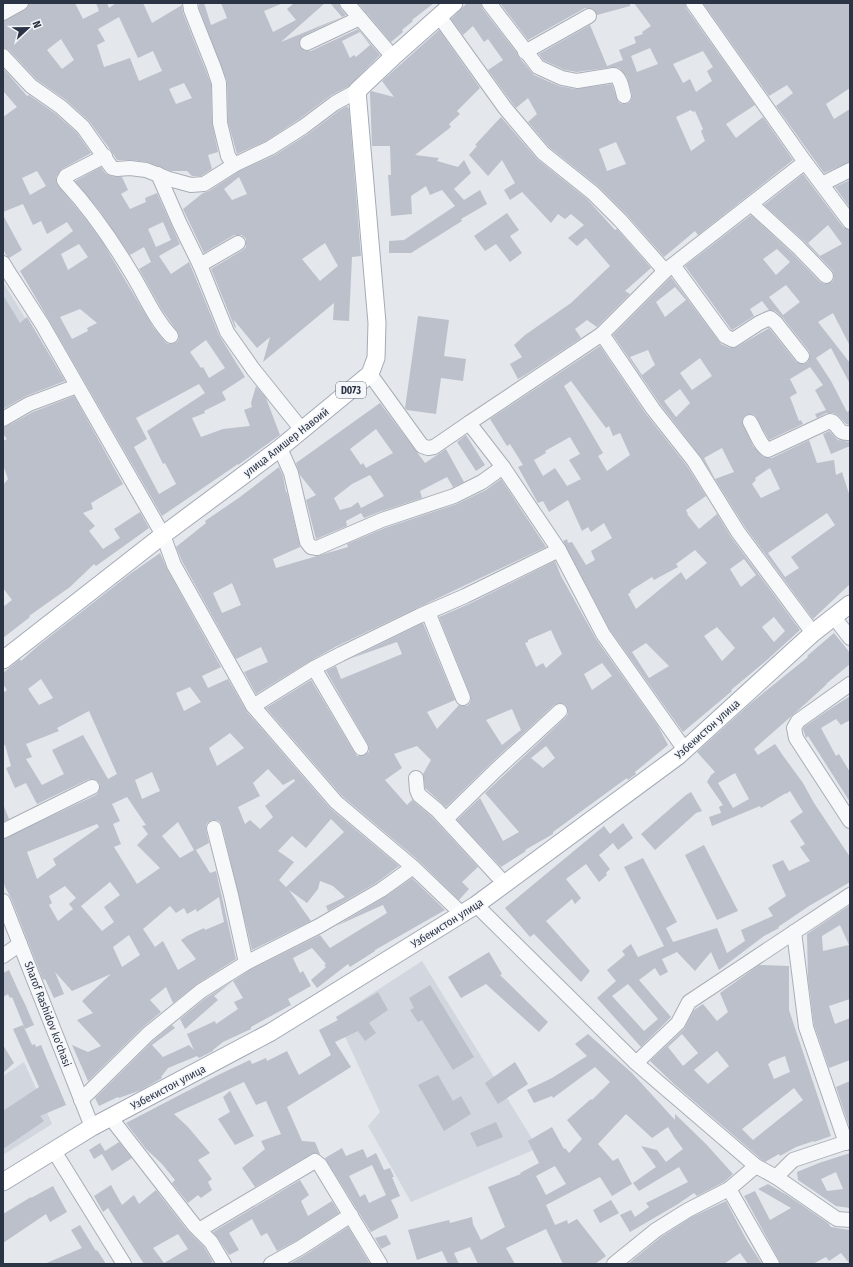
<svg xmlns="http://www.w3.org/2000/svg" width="853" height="1267" font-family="'Fira Sans Condensed',sans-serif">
<rect width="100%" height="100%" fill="#e4e7ec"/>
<g fill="#d2d6de">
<path d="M3 282 27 321 3 333Z"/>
<path d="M422 961 538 1148 411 1202 368 1126 380 1112 336 1017Z"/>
<path d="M24 1062 52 1124 3 1155V1076Z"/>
</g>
<g fill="#bbc0ca" fill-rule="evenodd">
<path d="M29 3H75L83 19 99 11 96 3H107L109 8 116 3H143L152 23 182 5 183 13 211 84 212 123 218 152 208 155 212 169 201 176H192L187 171H171L147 162 131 160H117L112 152 89 121 66 100 37 80 9 50 3 48V21L25 10 28 7ZM119 17 138 58 153 51 162 71 139 81 130 58 104 67 97 45 105 41 98 29ZM61 39 74 60 62 69 47 50ZM184 83 192 98 176 104 169 89Z"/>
<path d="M199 3H204L211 25 227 18 221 3H283L264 11 273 32 296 20 287 9 294 3H325L281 42 342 17 330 3H339L340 8 346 15 303 36 299 42 300 47 306 51H311L358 29 380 55 349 86 330 96 298 120 266 141 237 154 228 122 227 81 199 8ZM360 32 370 45 356 57 354 55 350 58 342 41Z"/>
<path d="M358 3H434L412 20 413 21 402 30 403 32 391 42Z"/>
<path d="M467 3H481L482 8 517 53 518 56 534 75 559 86 575 89 612 84 618 102 621 104H626L630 102 632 98V94L627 77 619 68 613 67 577 72 565 70 543 60 539 54 590 25 607 66 623 60 619 50 636 43 634 37 643 34 642 32 651 26 634 3H685L686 8 755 105 726 124 736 138 763 117 793 160 698 235 695 231 664 257 626 214 599 187 549 147 528 122 537 114 528 98 516 108 512 103 488 70 503 60 488 39 484 42 473 26 463 35 451 19ZM650 48 658 64 637 72 631 56ZM703 51 713 67 707 71 712 81 696 92 690 79 683 83 673 64ZM691 110 693 112 695 111 703 129 701 131 705 141 691 151 676 117ZM616 142 626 164 607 171 599 149Z"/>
<path d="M500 3H630V6L597 15 593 9 585 8 528 40Z"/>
<path d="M703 3H850V88L826 104 834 119 850 109V162L824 173 776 106 793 93 787 85 769 96Z"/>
<path d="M439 30 480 88 457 111 460 114 449 124 451 127 415 155 439 158 437 161 458 167 464 160 471 173 454 189 464 200 480 190 487 204 461 219 462 221 411 253H389V241L404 240 455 206 442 190 430 195 426 186 411 196 412 214 391 216 388 175H391L390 146H372L370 93 371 91 394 97 382 81Z"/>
<path d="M3 68 27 96 29 95 56 114 77 133 91 153 62 169 56 177 57 184 87 221 103 243 153 327 165 342 168 344H172L177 342 179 338V334L162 310 139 269 151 262 144 247 130 255 100 211 75 181 101 167 105 173 110 176 122 177 128 190 121 194 130 209 146 202 145 198 157 193 180 244 159 256 171 274 189 262 219 335 245 377 222 392 226 400 204 411 205 413 192 418 201 437 223 429 250 426 244 410 252 407 251 403 256 386 266 398 280 435 238 465V464L162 516 49 320 20 271 73 231 67 222 47 234 41 221 33 225 23 204 3 212V117L17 107 3 91ZM37 171 46 186 30 195 22 178ZM163 222 171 240 156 247 148 229ZM79 244 88 257 68 270 61 254ZM80 309 97 323 87 328 88 331 72 339 60 317ZM206 340 225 368 209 378 203 367 201 368 190 352ZM199 384 205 393 147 431 163 464 165 463 176 484 159 494 134 447 147 439 136 418Z"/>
<path d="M347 106 349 109 361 256 352 257 349 321 333 320 334 303 263 362 270 337 257 348 233 319 236 327 235 328 211 269 243 250 246 247V239L242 235H234L204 253 183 209 203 193 209 191 238 172 275 155 308 134 340 110ZM239 177 247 194 232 200 224 189ZM325 243 338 266 320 281 302 259Z"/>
<path d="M501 117 537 159 587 199 615 230 617 229 651 268 625 291 630 294 597 327 587 320 575 329 581 338 525 375 518 379 510 364 522 357 514 345 525 335 571 303 610 266 586 238 577 246 568 238 584 225 571 214 565 219 558 214 551 223 522 192 510 200 504 190 515 183 502 160 488 176 469 155 477 146 475 145Z"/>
<path d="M803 174 843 227 850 230V346L833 313 818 322 850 363V384L831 348 816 358 831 381 847 412 850 410V425L846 424 839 416 833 413H826L817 418 815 414 826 410 815 390 823 385 810 367 790 379 797 393 790 397 799 421 801 420 803 424 769 440 755 415 750 414 746 415 743 418 742 422 753 446 763 457 768 458H772L809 440 817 463 834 460 836 475 842 472 850 497V584L813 619 745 527 701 457 660 404 613 335 671 277 721 344 730 348 737 347 769 328 796 362 803 364 808 362 810 355 809 351 783 318 775 311 769 310 762 301 750 309 754 316 732 330 731 329 685 266 751 215 792 253 820 282 824 284 832 282 834 278V274L832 270 804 241 764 205ZM828 225 842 244 820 256 808 243ZM777 249 790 262 776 275 763 259ZM786 285 800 302 783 315 769 297ZM675 287 686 300 665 317 656 302ZM648 350 655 365 642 375 630 357ZM700 358 712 376 692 390 680 373ZM680 389 690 403 676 417 664 401ZM722 448 734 472 715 479 704 458ZM770 468 780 489 761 498 752 484 756 480 755 478ZM827 513 835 525 791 557 799 568 785 577 768 553Z"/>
<path d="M850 180V208L835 187Z"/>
<path d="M507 213 519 230 510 236 522 253 510 262 496 244 485 251 474 236Z"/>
<path d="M3 215 22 250 9 258 6 255 3 249Z"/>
<path d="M3 295 20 323 27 317 65 381 26 396 3 409Z"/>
<path d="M418 316 449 320 444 356 466 359 463 381 441 378 436 414 407 410 405 408Z"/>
<path d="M600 346 646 414 687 466 706 496 686 510 688 514H687L699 529 717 514 731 537 800 630 767 660 731 690 732 691 683 732 610 630 563 541 567 539 568 543 572 542 586 565 595 560 591 551 612 538 604 523 591 532 588 527 582 531 568 500 549 512 543 501 538 503 518 467 523 465 510 444 507 446 490 419ZM571 381 606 428 609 426 613 436 620 433 630 455 607 471 598 456 603 453 564 386ZM570 437 580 454 569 460 581 479 567 486 555 468 543 476 534 460 546 453 545 451ZM695 550 707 563 686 580 681 572 636 609 628 594 631 592 630 591 652 577 654 580 678 567 676 564ZM744 559 756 575 741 587 730 569ZM774 617 785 631 774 642 762 627ZM717 627 735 648 722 661 704 636ZM646 643 669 666 649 678 632 652Z"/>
<path d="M74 396 123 484 91 503 93 509 83 513 95 526 89 531 103 549 120 538 114 529 140 512 149 528 96 566 94 564 70 587 29 616 30 617 3 638V607L12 600 3 588V485L8 479 3 465V441L7 439 3 434V427L7 426 33 412Z"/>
<path d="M380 403 425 463 446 449 464 482 453 487 447 477 420 491 422 498 379 512 364 518 361 513 346 521 347 526 316 539 306 500 316 495 300 475 296 463ZM376 429 393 453 366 468 363 463 361 465 350 449ZM370 475 384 496 361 508 358 502 351 507 340 510 334 498 352 484Z"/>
<path d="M829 431 838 440 850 442V446L831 454 823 434Z"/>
<path d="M466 435 485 465 476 471 457 442Z"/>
<path d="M279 467 283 476 286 492H287L300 547 273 559 276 568 348 547 347 544 385 528 457 504 486 490 501 479 546 547 337 646 310 661 256 694 244 672 268 662 261 647 236 659 182 561 176 547 206 523 205 521 240 497ZM232 583 241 605 222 613 213 593Z"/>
<path d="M160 553 167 569 221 667 202 676 208 688 228 679 247 712 330 808 399 866 376 883 328 911 326 906 345 897 333 886 320 881 318 889 307 903 289 890 311 921 252 950 222 826 220 822 217 820H212L208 822 206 825V830L209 843 196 850 210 873 216 871 236 959 197 984 173 1003 166 987 150 1000 161 1012 142 1028 88 1081 72 1045 88 1052 101 1046 77 1020 93 1013 82 1001 111 974 72 991 55 972 64 994 54 998 45 979 43 980 11 898 5 887 3 880V839L96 795 99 791 100 784 96 780 89 779 37 804 26 783 15 788 6 768 11 766 5 745H3V693L7 690 3 684V673L20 659 21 661 39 645 130 574ZM41 679 53 698 39 705 28 689ZM190 687 201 702 184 711 176 693ZM89 711 117 774 108 779 83 735 52 750 64 774 42 785 26 759 32 757 26 744 59 731 57 728ZM230 733 244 748 217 766 209 748ZM268 769 283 785 294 779 295 781 265 806 273 817 260 829 250 820 245 824 238 807 260 796 253 783ZM152 772 160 791 142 799 135 780ZM127 797 146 825 142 826 148 834 137 845 160 868 137 884 114 847 121 844 113 824 120 821 112 804ZM331 819 344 832 286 887 279 880 294 862 278 851 292 836 306 848ZM178 822 194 850 180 858 162 836ZM97 824 99 827 53 859 56 865 37 879 27 852ZM110 882 120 895 104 907 114 922 102 931 81 906ZM65 886 76 898 69 904 73 909 58 921 49 905 52 903 49 896ZM219 897 224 922 205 930 204 928 187 936 181 940 196 959 178 970 163 941 155 947 143 929 170 906 176 913 184 908 187 914 196 909 197 912ZM129 935 140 955 122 967 113 947Z"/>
<path d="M555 561 561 576 596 639 658 726 668 745 635 772 636 774 628 780 627 778 620 783 553 832V834L525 850 526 851 501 867 457 820 480 798 503 841 519 832 485 793 566 717 568 714V710L566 705 559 703 554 705 490 764 446 807 425 788 423 774 431 760 417 746 394 754 402 768 385 780 407 805 412 800 431 816 478 867 462 882 469 889 459 900 418 860 342 796 266 708 311 680 354 752 357 756 365 755 369 752V748L368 744 326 671 336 666 341 679 402 654 397 642 352 658 423 623 455 700 427 712 437 729 459 705 467 706 470 703 471 699 470 694 439 617 469 604ZM551 630 562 654 546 668 543 663 536 667 525 643 528 642V640ZM602 663 612 676 592 690 584 674ZM512 709 521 730 502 745 486 720ZM546 746 555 758 543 768 531 758Z"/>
<path d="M834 633 850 653V664L826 684H827L804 705 754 749 758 755 775 744 784 757 803 783 814 803 850 857V882L809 906 778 927 779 928 764 936 719 970 711 952 695 971 677 952 662 959 668 972 660 976 655 968 639 980 671 1017 641 1047 597 998 616 981 607 970 625 955 622 951 631 944 638 957 664 946 624 867 643 858 677 922 666 928 673 942 717 928 727 953 745 941 741 930 773 916 768 908 786 896 772 865 783 860 789 871 810 861 800 847 805 844 790 821 803 812 790 791 786 794V793L761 808 760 806 712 826 709 817 721 813 719 807 723 805 707 782 711 775 715 772 697 752 751 703 808 657 807 656ZM735 773 749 799 733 808 718 783ZM628 984 658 1019 644 1031 612 996Z"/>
<path d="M850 696V720L841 725 836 719 821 728 836 756 839 754 850 772V802L808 736 806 738 803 729 804 727 827 711Z"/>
<path d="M691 792 702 811 696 813 655 850 641 834 686 795Z"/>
<path d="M3 804 9 819 3 822Z"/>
<path d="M623 823 633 838 618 850 613 843 599 855 610 869 606 873 607 875 599 882 586 864 566 879 581 898 575 904 572 899 546 921 590 971 581 982 534 934 530 937 505 908 604 826 610 834Z"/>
<path d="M704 845 738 911 717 920 685 855Z"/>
<path d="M412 878 445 910 375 950V951L350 967 348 964 317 988 311 980 326 967 324 965 326 964 312 948 293 958 300 973 303 971 311 986 288 999 291 1005 251 1027V1029L223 1042 213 1050V1051L199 1058 197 1056 168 1068 161 1077 162 1078 141 1090 119 1098 118 1097 99 1106 95 1098 154 1040 172 1025 175 1028 152 1045 163 1057 189 1045 194 1050 187 1034 215 1021 216 1024 238 1009 234 1002 243 998 233 981 250 970 320 935 330 948 387 913 383 905 336 926 385 897Z"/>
<path d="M850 905V999L829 1006 835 1024 850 1018V1060L829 1068 814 1025 808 978 807 934ZM840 925 849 945 823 951 822 936Z"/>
<path d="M489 952 502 974 500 975 548 1022 539 1032 486 984 461 998 448 977Z"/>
<path d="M759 965 789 966V1010L831 1136 814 1142V1141L796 1147 780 1156 779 1154 765 1162 761 1159 674 1084 650 1061 684 1029 694 1010 703 1004 717 1021 728 1012 720 993ZM682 1034 698 1053 683 1066 668 1047ZM717 1051 729 1066 708 1084 694 1070ZM785 1056 790 1072 774 1079 768 1064 770 1063V1062ZM794 1088 803 1100 753 1140 742 1129Z"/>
<path d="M9 970 19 992 25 1004 34 1025 25 1029 12 997 10 998 8 994 3 997V973Z"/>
<path d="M233 981 214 996 218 1000 185 1029 180 1019 206 998Z"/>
<path d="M430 985 474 1057 453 1070 422 1020 418 1022 410 1010 414 1008 409 998Z"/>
<path d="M378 992 388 1010 369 1023 376 1033 365 1041 358 1031 335 1042 351 1067 287 1107 302 1141 315 1142 320 1154 315 1153 311 1154 255 1187 242 1168 265 1149 261 1141 281 1134 266 1101 256 1105 244 1082 174 1114 188 1127 210 1153 198 1160 212 1179 208 1182 212 1190 201 1198 198 1195 188 1203 172 1183 175 1180 162 1164 146 1149 126 1123 220 1074 250 1060 252 1064 266 1058 267 1061 287 1051 299 1075 331 1055 319 1030 338 1020 336 1017Z"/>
<path d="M23 1025 32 1045 35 1044 36 1047 41 1045 66 1105 40 1116 44 1121 3 1149V1111L39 1087 13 1029Z"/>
<path d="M588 1034 632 1073 675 1120V1114L706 1144 733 1174 724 1182 697 1196 694 1193 678 1204 630 1232 620 1215 631 1210 635 1217 649 1207 646 1203 688 1182 679 1167 639 1191 633 1183 656 1167 641 1146 657 1150 666 1162 683 1149 674 1137 668 1127 652 1138 626 1114 598 1144 613 1161 618 1158 632 1184 612 1196 600 1177 546 1205 555 1225 567 1220 568 1224 577 1219 606 1256 595 1264H563L546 1229 506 1248 515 1264H478L470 1247 454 1253 459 1264H448L442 1251 417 1260 408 1230 449 1220 450 1223 472 1217 473 1224 481 1240 505 1227 488 1187 521 1174 520 1173 539 1163 528 1141 552 1127 564 1149 565 1148 569 1153 582 1139 567 1120 591 1099 592 1100 610 1082 595 1067 553 1098 552 1096 534 1103 527 1090 552 1078 587 1056 575 1044ZM555 1166 566 1184 546 1195 536 1176Z"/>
<path d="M3 1045 14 1063 3 1073Z"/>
<path d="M515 1062 528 1084 498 1104 485 1083Z"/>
<path d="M438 1075 453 1101 461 1096 471 1114 444 1131 418 1085Z"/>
<path d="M850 1081V1126H849L836 1087Z"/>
<path d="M230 1091 254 1136 235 1145 218 1119 230 1112 223 1097Z"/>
<path d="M496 1122 503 1137 477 1147 470 1133Z"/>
<path d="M119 1142 132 1158 112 1171 102 1154 94 1159 89 1150 100 1143 105 1151Z"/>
<path d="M342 1148 346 1156 363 1149 367 1158 376 1153 384 1170 390 1168 394 1177H392L400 1196 391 1200 398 1215V1218L371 1232 325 1158ZM372 1165 386 1195 369 1203 365 1194 360 1197 349 1176Z"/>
<path d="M850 1153V1208L836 1206 798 1180 797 1172 819 1163ZM836 1172 843 1189 827 1191 821 1179Z"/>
<path d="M300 1180 309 1195 301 1201 308 1216 332 1201 339 1213 296 1241 277 1251 267 1233 261 1236 252 1219 229 1233 239 1250 229 1255 218 1238 213 1232Z"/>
<path d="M768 1184 787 1195 828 1223 831 1227 850 1230V1264L841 1253 829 1261 826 1257 813 1264H780L779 1260 744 1196 755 1191 770 1220 791 1208 758 1189Z"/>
<path d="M111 1185 122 1205 134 1195 139 1204 156 1190 187 1230 204 1247 213 1262 208 1264H144L108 1208 103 1212 94 1196ZM178 1234 188 1249 164 1263 153 1248Z"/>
<path d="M53 1186 67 1212 50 1222 46 1214 3 1243V1214L31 1197V1198Z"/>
<path d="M611 1200 619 1213 600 1223 593 1210Z"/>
<path d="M726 1201 746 1239 762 1264H748L740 1253 724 1264H628L661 1237 692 1217Z"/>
<path d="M80 1225 96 1251 97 1250 106 1264H44L82 1248 71 1230Z"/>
<path d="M348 1227 370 1264H289L305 1255Z"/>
<path d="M386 1235 391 1244 381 1249 375 1238Z"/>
</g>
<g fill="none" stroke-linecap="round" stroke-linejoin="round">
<g stroke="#a9aeb7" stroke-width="16">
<g id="minor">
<path d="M190 3 191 10 214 68 219 83 220 123 228 156 234 165"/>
<path d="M347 3 393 57"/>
<path d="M489 3 538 67 562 78 577 81 614 75C621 78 622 89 624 96"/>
<path d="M693 3 805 162 850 222"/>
<path d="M3 13 21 3"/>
<path d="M439 16 505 108 543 153 593 193 620 220 665 271"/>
<path d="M307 43 360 18"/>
<path d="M525 52 589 16"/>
<path d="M3 56 31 86 61 107 83 127 112 168 117 169 130 168 146 170 169 179 191 185 204 184 234 165 270 148 303 127 335 103 357 91"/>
<path d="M105 156 66 176 64 180 66 183C92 211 113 242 132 274 145 295 154 318 171 336"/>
<path d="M158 174 179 222 200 265 227 332 253 369 302 430"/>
<path d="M822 184 850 170"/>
<path d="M751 204 798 247 826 276"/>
<path d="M3 263 9 273 42 324 163 535 174 565 253 706 336 802 413 867 462 914"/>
<path d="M200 265 238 243"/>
<path d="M673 265 725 336 733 340 759 323 770 318 776 323 802 356"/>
<path d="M602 334 665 271 805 162"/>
<path d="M370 374 422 446 428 448 434 447 469 423 503 467 559 550 603 634 685 750"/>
<path d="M3 419 29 404 77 386"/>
<path d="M750 422C755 430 760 446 768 450L830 421 833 422C840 429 839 434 850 433"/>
<path d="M469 423 602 334 653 409 694 461 738 532 813 633"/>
<path d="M280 448 291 473 307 542 311 547 317 548 382 520 454 496 482 482 503 467"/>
<path d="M428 612 463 698"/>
<path d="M834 617 850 638"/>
<path d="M314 668 361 748"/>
<path d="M850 684 798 721 794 728 796 738 850 821"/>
<path d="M253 706 314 668 341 654 419 616 465 596 559 550"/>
<path d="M416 778 417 790 419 795 437 810 505 884"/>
<path d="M446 819 496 770 560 711"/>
<path d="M214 828 231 895 246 963"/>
<path d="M3 831 92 787"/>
<path d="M3 901 92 1127"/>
<path d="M476 905 636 1063 756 1166 776 1177 837 1219 850 1220"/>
<path d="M794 932 806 1027 846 1143"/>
<path d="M3 956 20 944"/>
<path d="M636 1063 678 1023 689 1002 850 895"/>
<path d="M81 1100 148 1034 201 991 246 963 319 926 381 890 413 867"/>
<path d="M110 1117 194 1225 211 1242 224 1264"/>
<path d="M54 1151 124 1264"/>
<path d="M776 1177 793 1160 850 1141"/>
<path d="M729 1189 772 1264"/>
<path d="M199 1230 315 1161 320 1165 380 1264"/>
<path d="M271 1264 300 1248 351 1215"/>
<path d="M614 1264 656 1230 688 1210 729 1189 756 1166"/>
</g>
</g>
<g stroke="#a3abb8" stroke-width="19">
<g id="major">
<path d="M3 660 163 535 280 448 370 374 376 358 377 323 357 91 393 57 454 3"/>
<path d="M3 1182 92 1127 271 1032 476 905 678 756 813 633 850 604"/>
</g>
</g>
<use href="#minor" stroke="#f7f8fa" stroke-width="14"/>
<use href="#major" stroke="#fff" stroke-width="17"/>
</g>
<g text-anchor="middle" stroke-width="3.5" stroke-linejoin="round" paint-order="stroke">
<rect fill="#f4f6f9" stroke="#676e7b" stroke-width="1" x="336" y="382" width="30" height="16" rx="3"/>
<g font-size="10" font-weight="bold" fill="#2b3445">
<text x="351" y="394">D073</text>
</g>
<g font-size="11" fill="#2b3445" stroke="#f4f6f9">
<text transform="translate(286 442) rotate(-38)" y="4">улица Алишер Навоий</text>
<text transform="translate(707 729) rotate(-42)" y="4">Узбекистон улица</text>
<text transform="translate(447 923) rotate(-32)" y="4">Узбекистон улица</text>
<text transform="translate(48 1014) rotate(69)" y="4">Sharof Rashidov ko'chasi</text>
<text transform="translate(168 1087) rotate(-28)" y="4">Узбекистон улица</text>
</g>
</g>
<rect width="853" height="1267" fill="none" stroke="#2b3445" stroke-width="8"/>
<g transform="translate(28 28) rotate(68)" stroke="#f4f6f9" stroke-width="3" paint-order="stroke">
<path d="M0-3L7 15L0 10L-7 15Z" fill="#2b3445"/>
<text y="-6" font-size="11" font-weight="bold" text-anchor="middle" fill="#2b3445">N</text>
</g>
</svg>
